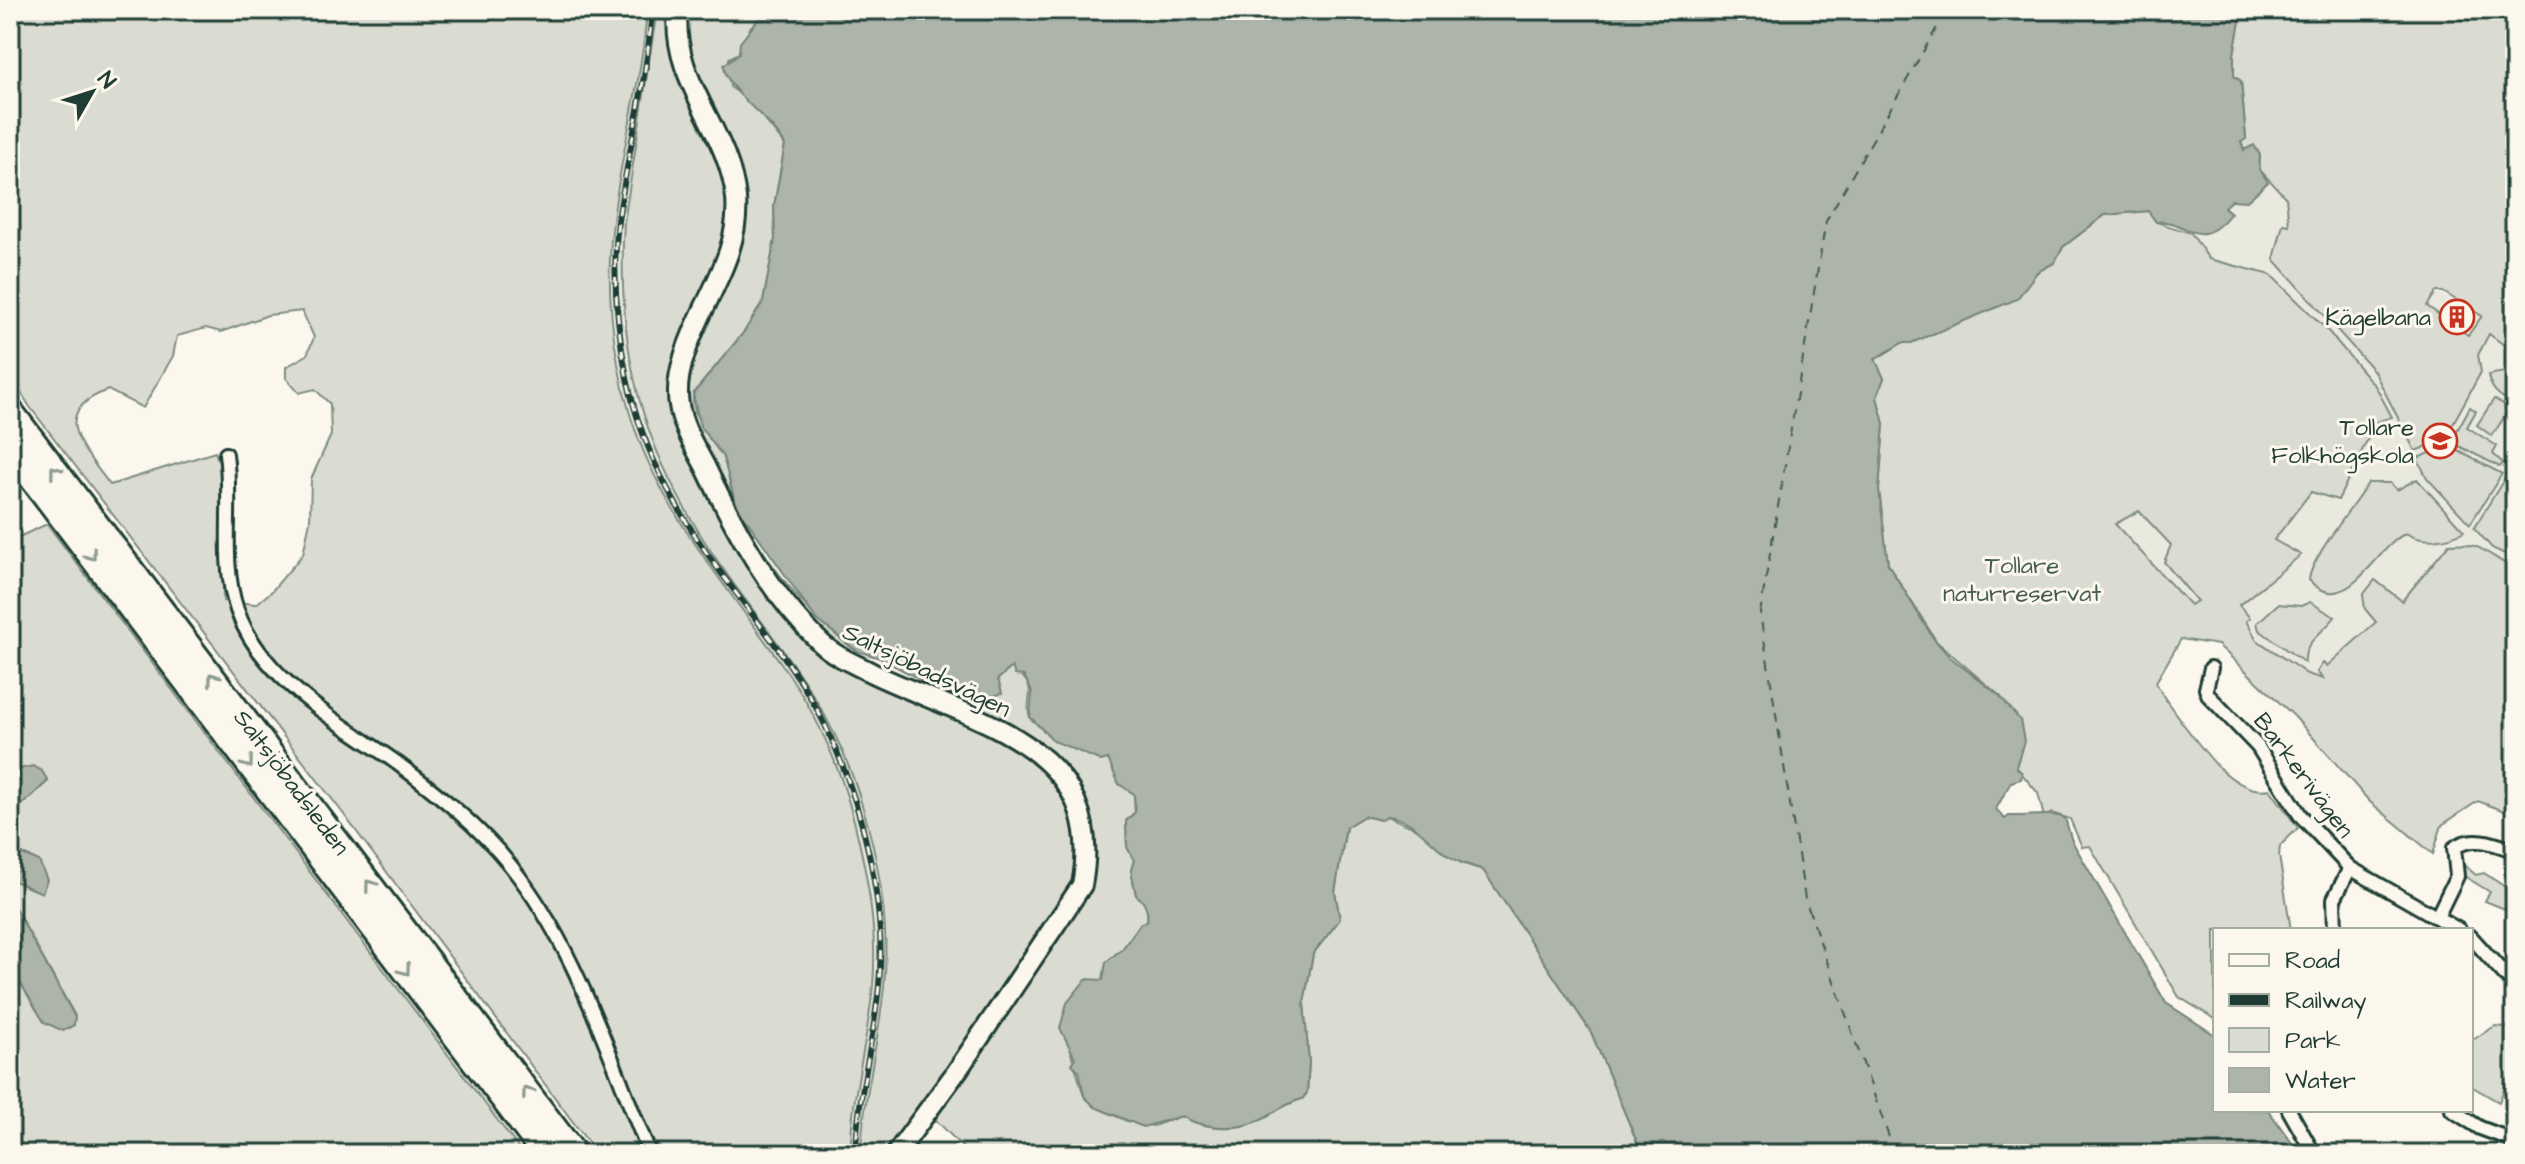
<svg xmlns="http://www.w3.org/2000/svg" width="2525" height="1164" font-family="'Architects Daughter',sans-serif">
<rect width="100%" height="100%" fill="#fbf7ec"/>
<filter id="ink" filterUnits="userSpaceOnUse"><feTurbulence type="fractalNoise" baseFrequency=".0125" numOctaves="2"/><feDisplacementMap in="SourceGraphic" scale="16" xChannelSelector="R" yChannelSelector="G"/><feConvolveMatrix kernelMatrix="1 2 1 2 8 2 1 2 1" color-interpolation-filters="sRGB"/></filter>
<g filter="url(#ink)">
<g fill="#eae9de">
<path d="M647 10H657L655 34 624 222 622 254 628 358 640 407 813 691 844 751 860 797 872 845 885 933 884 986 861 1154H851L850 1126 873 986 861 849 849 801 819 727 671 507 642 449 618 362 611 298 613 221Z"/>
<path d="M2268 182 2286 198 2436 292 2515 330V713L2339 683 2307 674 2257 640 2196 612 2114 523 2139 511 2171 545 2266 550 2312 491 2338 500 2376 422 2392 417 2376 387 2328 331 2271 275 2209 259 2191 233H2205L2232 200 2247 201Z"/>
</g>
<g fill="#dbdcd1" stroke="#7d8c82" stroke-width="2" fill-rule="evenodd">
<path d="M10 10H647C642 81 621 150 613 221 605 283 612 354 630 414 659 510 725 583 781 663 820 717 846 780 860 846 870 890 877 940 873 985 868 1042 850 1097 851 1154H597L339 808 30 407 10 375ZM302 311 314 337 307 355 286 367V378L299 393 315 389 330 404 331 435 311 479 310 521 303 554 271 592 256 604 223 601 222 470 215 452 110 485C84 449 46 413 108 390L143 408 173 356 177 336 206 328 221 332 268 315Z"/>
<path d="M657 10H672L725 173 728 232 670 391 725 522 842 667 1032 754 1052 771 1077 821 1078 883 895 1147 886 1154H861C863 1097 879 1042 884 986 890 924 878 854 859 795 831 707 786 655 733 583 648 466 615 367 624 222Z"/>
<path d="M683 10H775L773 15 751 26 739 53 729 58 730 87 748 99 785 145 774 206 775 239 763 302 744 332 693 394C691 422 713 436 724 459 731 474 729 492 736 506 765 560 807 617 857 651L851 658C781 616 748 530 713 461 703 441 686 425 683 401 680 358 725 270 742 228L686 64Z"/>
<path d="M2242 10H2515V353L2489 334 2478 355 2481 372 2444 440 2415 451 2374 371 2274 259 2283 224 2289 225 2286 198 2259 169 2260 155 2244 150 2241 142 2246 138 2241 81 2234 76V54ZM2436 292H2443L2482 316 2468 335 2427 306Z"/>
<path d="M2149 211 2156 222 2191 233 2209 259 2271 275 2328 331 2376 387 2392 417 2376 422 2338 500 2311 492 2274 540 2301 555 2239 605 2250 618 2246 621 2257 640 2307 674 2323 679 2317 672 2323 663 2327 666 2376 622 2365 609 2363 595 2375 580 2402 601 2449 544C2480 540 2488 556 2515 569V815L2478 801 2442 825 2433 854 2369 801 2294 716 2218 645 2181 639 2156 682C2160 696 2211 762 2224 772 2237 783 2253 793 2270 789L2298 828 2280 846 2279 856 2291 930H2215V1019L2179 997 2090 846 2082 847 2070 819 2052 813 2044 817 2038 793 2016 767 2021 750 2000 696 1937 642 1888 564 1879 490 1884 424 1877 397 1884 378 1873 361 1902 343H1911L2016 299 2037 272 2054 263 2063 247 2105 215ZM2139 511 2171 545 2164 562 2197 601 2190 605 2115 524Z"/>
<path d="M2504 372 2515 379 2514 405C2501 396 2491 392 2488 375Z"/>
<path d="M2494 399 2510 408 2492 436 2477 425Z"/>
<path d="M2470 407 2476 411 2467 427 2497 446 2493 454 2503 463 2500 467 2457 445 2454 436Z"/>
<path d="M2449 446 2502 474 2470 524 2427 478 2417 458Z"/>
<path d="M2508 473 2515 477V505L2506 526 2515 530V559L2492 548 2474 528Z"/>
<path d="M2417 479 2464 531C2449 540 2421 544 2406 533 2375 548 2346 621 2309 580 2311 557 2353 508 2368 483H2390L2397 490Z"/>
<path d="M47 524 523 1154H10V966L44 1021 73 1025 75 1016 10 899V879L32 889 39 861 10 849V816L48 781 33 767 10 771V541Z"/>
<path d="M2310 602 2335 617C2323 633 2303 641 2305 663L2259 630 2257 623 2278 604 2301 606Z"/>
<path d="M1012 667C1043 691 1023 695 1030 718L1054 740 1108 758 1115 775 1134 794 1135 812 1126 821 1127 847 1134 860 1131 870 1136 895C1145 901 1149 912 1147 922L1141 923 1123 948 1107 962 1103 980 1098 983 1071 1053 1084 1096 1095 1107 1127 1121 1153 1126 1182 1116C1198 1128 1231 1130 1250 1124 1268 1118 1283 1104 1302 1099L1307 1093 1309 1062 1304 1003 1313 954 1340 919 1335 892 1346 827 1364 816 1380 820 1387 816 1422 831 1461 863 1483 870 1591 1032 1642 1154H969L933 1117 1090 887C1100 843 1092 783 1051 756 1030 742 1006 732 984 720L983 701 996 698 998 679Z"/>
<path d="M2464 865 2476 875 2484 873 2513 892 2515 889V901L2505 909 2485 901 2490 892 2461 874Z"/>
<path d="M2495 1026 2515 1028V1063L2499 1102 2471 1086V1041Z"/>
</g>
<g fill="#adb4aa" stroke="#74847b" stroke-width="2">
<path d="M775 10H2242L2234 54V76L2241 81 2246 139 2241 142 2244 150 2254 145 2260 155 2259 169 2268 182 2247 201 2232 200 2224 207 2231 213C2198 255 2187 218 2156 222L2148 211 2105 215 2063 247 2054 263 2037 272 2017 299 1911 343H1902L1875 359 1884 378 1877 397 1884 424 1879 490 1888 564 1933 638 1950 657 2000 696 2020 720 2024 741 2016 767 2022 773 2021 779 2011 782 1996 809 2005 819 2009 816C2028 817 2049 812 2065 818L2072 841 2166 1003 2215 1035V1110H2268L2300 1154H1642L1591 1032 1483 870C1471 865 1458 863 1447 855 1427 841 1415 819 1387 816L1381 820 1364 816 1346 827 1335 892 1340 919 1313 954 1304 1003 1309 1062 1307 1093 1302 1099C1283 1104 1268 1118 1250 1124 1230 1130 1199 1127 1182 1116L1143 1127 1095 1107 1084 1096 1079 1071 1072 1064 1075 1058 1060 1028 1067 1003 1086 979 1103 980 1106 962 1123 948 1141 923 1147 922C1149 911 1145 901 1136 895L1131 870 1134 860 1127 847 1126 821 1135 812 1134 794 1119 784 1108 759 1101 761 1054 741 1030 717 1032 692 1024 676 1015 675 1012 667 998 679 1002 693 983 701 962 699 936 688 880 658 857 651 816 619 736 505 723 457 700 426 693 394 744 332 763 302 775 239 774 206 785 145C772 118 724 91 724 65L739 53 740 43 760 17 773 15Z"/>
<path d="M33 766 42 771 48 781 10 816V771Z"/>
<path d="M10 849 39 861 47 880 42 893 10 879Z"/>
<path d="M10 899 75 1017 74 1025 63 1031 44 1022 10 966Z"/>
</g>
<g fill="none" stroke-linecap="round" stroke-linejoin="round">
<path stroke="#425b52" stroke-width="2" stroke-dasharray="10 8" stroke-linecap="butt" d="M1895 1154 1805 899 1760 613 1826 221 1947 10"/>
<g stroke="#1f3d34" stroke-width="18">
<g id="street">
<path d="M226 454C233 505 220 561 237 610 261 680 341 723 397 763 437 793 479 826 510 865 578 949 608 1056 650 1154"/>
<path d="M2211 668 2206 689 2209 696 2258 747 2300 815 2350 868 2459 930"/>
<path d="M2437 917 2457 876 2454 848C2472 834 2496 844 2515 851"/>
<path d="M2335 930 2334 899 2350 868"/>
<path d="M2471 937 2515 986"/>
<path d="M2289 1110 2314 1154"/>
<path d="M2452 1110 2480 1128 2515 1141"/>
</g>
</g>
<g stroke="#1f3d34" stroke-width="24">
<path id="secondary" d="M678 10C670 80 729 130 736 198 741 257 700 303 684 357 679 373 676 388 679 405 682 426 695 447 705 466 735 529 769 593 820 642 834 656 855 664 872 673 971 721 1109 743 1082 885L957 1071 896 1154"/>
</g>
<g stroke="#1f3d34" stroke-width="30">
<g id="highway">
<path d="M10 411 574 1154"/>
<path d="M10 449 545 1154"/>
</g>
</g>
<use href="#street" stroke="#fbf7ec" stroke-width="12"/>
<use href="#secondary" stroke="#fbf7ec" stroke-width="18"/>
<use href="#highway" stroke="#fbf7ec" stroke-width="24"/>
<g stroke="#1f3d34" stroke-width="6">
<path id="rail" d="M652 10C647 81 628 150 618 221 612 272 617 328 627 378 643 457 685 526 733 589 766 633 801 675 825 725 861 799 887 903 879 985 874 1042 857 1096 856 1154"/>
</g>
<use href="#rail" stroke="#fbf7ec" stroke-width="3" stroke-dasharray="9" stroke-linecap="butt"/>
</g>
<defs><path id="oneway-chevron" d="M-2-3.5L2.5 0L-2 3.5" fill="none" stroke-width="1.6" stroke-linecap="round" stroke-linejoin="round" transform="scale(2)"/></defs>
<g stroke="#8d9a90">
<use href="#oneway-chevron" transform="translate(55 471) rotate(-127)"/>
<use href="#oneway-chevron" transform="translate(91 555) rotate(53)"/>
<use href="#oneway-chevron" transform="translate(213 678) rotate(-127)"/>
<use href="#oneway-chevron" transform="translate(248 763) rotate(53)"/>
<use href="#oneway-chevron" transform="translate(370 885) rotate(-127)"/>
<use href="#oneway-chevron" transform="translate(405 970) rotate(53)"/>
<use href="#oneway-chevron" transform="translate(527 1092) rotate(-127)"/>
</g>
</g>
<defs>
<g id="building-ring" transform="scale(1.8)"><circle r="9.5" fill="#fbf7ec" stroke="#c8321e" stroke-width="1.5"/><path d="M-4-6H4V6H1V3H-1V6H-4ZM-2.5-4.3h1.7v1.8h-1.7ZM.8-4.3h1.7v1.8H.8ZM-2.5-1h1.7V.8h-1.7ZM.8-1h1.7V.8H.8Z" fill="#c8321e"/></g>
<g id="university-ring" transform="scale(1.8)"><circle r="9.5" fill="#fbf7ec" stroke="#c8321e" stroke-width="1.5"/><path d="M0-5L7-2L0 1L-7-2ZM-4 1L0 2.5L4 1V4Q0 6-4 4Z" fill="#c8321e"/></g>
</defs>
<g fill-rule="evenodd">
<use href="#building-ring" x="2457" y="317"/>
<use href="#university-ring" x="2440" y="441"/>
</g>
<g text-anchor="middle" stroke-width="6" stroke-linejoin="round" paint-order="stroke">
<g font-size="24" fill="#1f3d34" stroke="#fbf7ec" text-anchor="end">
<text x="2431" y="325">Kägelbana</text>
<text x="2414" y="435">Tollare<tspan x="2414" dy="28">Folkhögskola</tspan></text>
</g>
<g font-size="24" fill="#455d53" stroke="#fbf7ec">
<text x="2022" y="573">Tollare<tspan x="2022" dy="28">naturreservat</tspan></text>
</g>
<g font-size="24" fill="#1f3d34" stroke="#fbf7ec">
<text transform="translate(927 670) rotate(26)" y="8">Saltsjöbadsvägen</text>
<text transform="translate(2304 775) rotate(53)" y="8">Barkerivägen</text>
<text transform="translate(292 782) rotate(53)" y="8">Saltsjöbadsleden</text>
</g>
</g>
<rect width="2525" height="1164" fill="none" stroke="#fbf7ec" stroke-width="40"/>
<rect x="20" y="20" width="2485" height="1124" fill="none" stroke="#1f3d34" stroke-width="3" filter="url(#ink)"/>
<rect x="2213" y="928" width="260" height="184" fill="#fbf7ec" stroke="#a3ada2" stroke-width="2"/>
<rect x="2229" y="954" width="40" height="12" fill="#fbf7ec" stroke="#a3ada2" stroke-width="2"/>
<text x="2285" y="968" font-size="24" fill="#1f3d34">Road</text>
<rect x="2229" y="994" width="40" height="12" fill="#1f3d34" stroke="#a3ada2" stroke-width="2"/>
<text x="2285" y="1008" font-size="24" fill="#1f3d34">Railway</text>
<rect x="2229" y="1028" width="40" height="24" fill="#dbdcd1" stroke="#a3ada2" stroke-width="2"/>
<text x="2285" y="1048" font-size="24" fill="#1f3d34">Park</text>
<rect x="2229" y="1068" width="40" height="24" fill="#adb4aa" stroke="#a3ada2" stroke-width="2"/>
<text x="2285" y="1088" font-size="24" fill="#1f3d34">Water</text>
<g transform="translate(92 92) rotate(51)" stroke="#fbf7ec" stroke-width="6" paint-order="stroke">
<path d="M0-6L14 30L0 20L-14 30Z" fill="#1f3d34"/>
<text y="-12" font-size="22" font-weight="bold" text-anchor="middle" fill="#1f3d34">N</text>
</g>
</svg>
